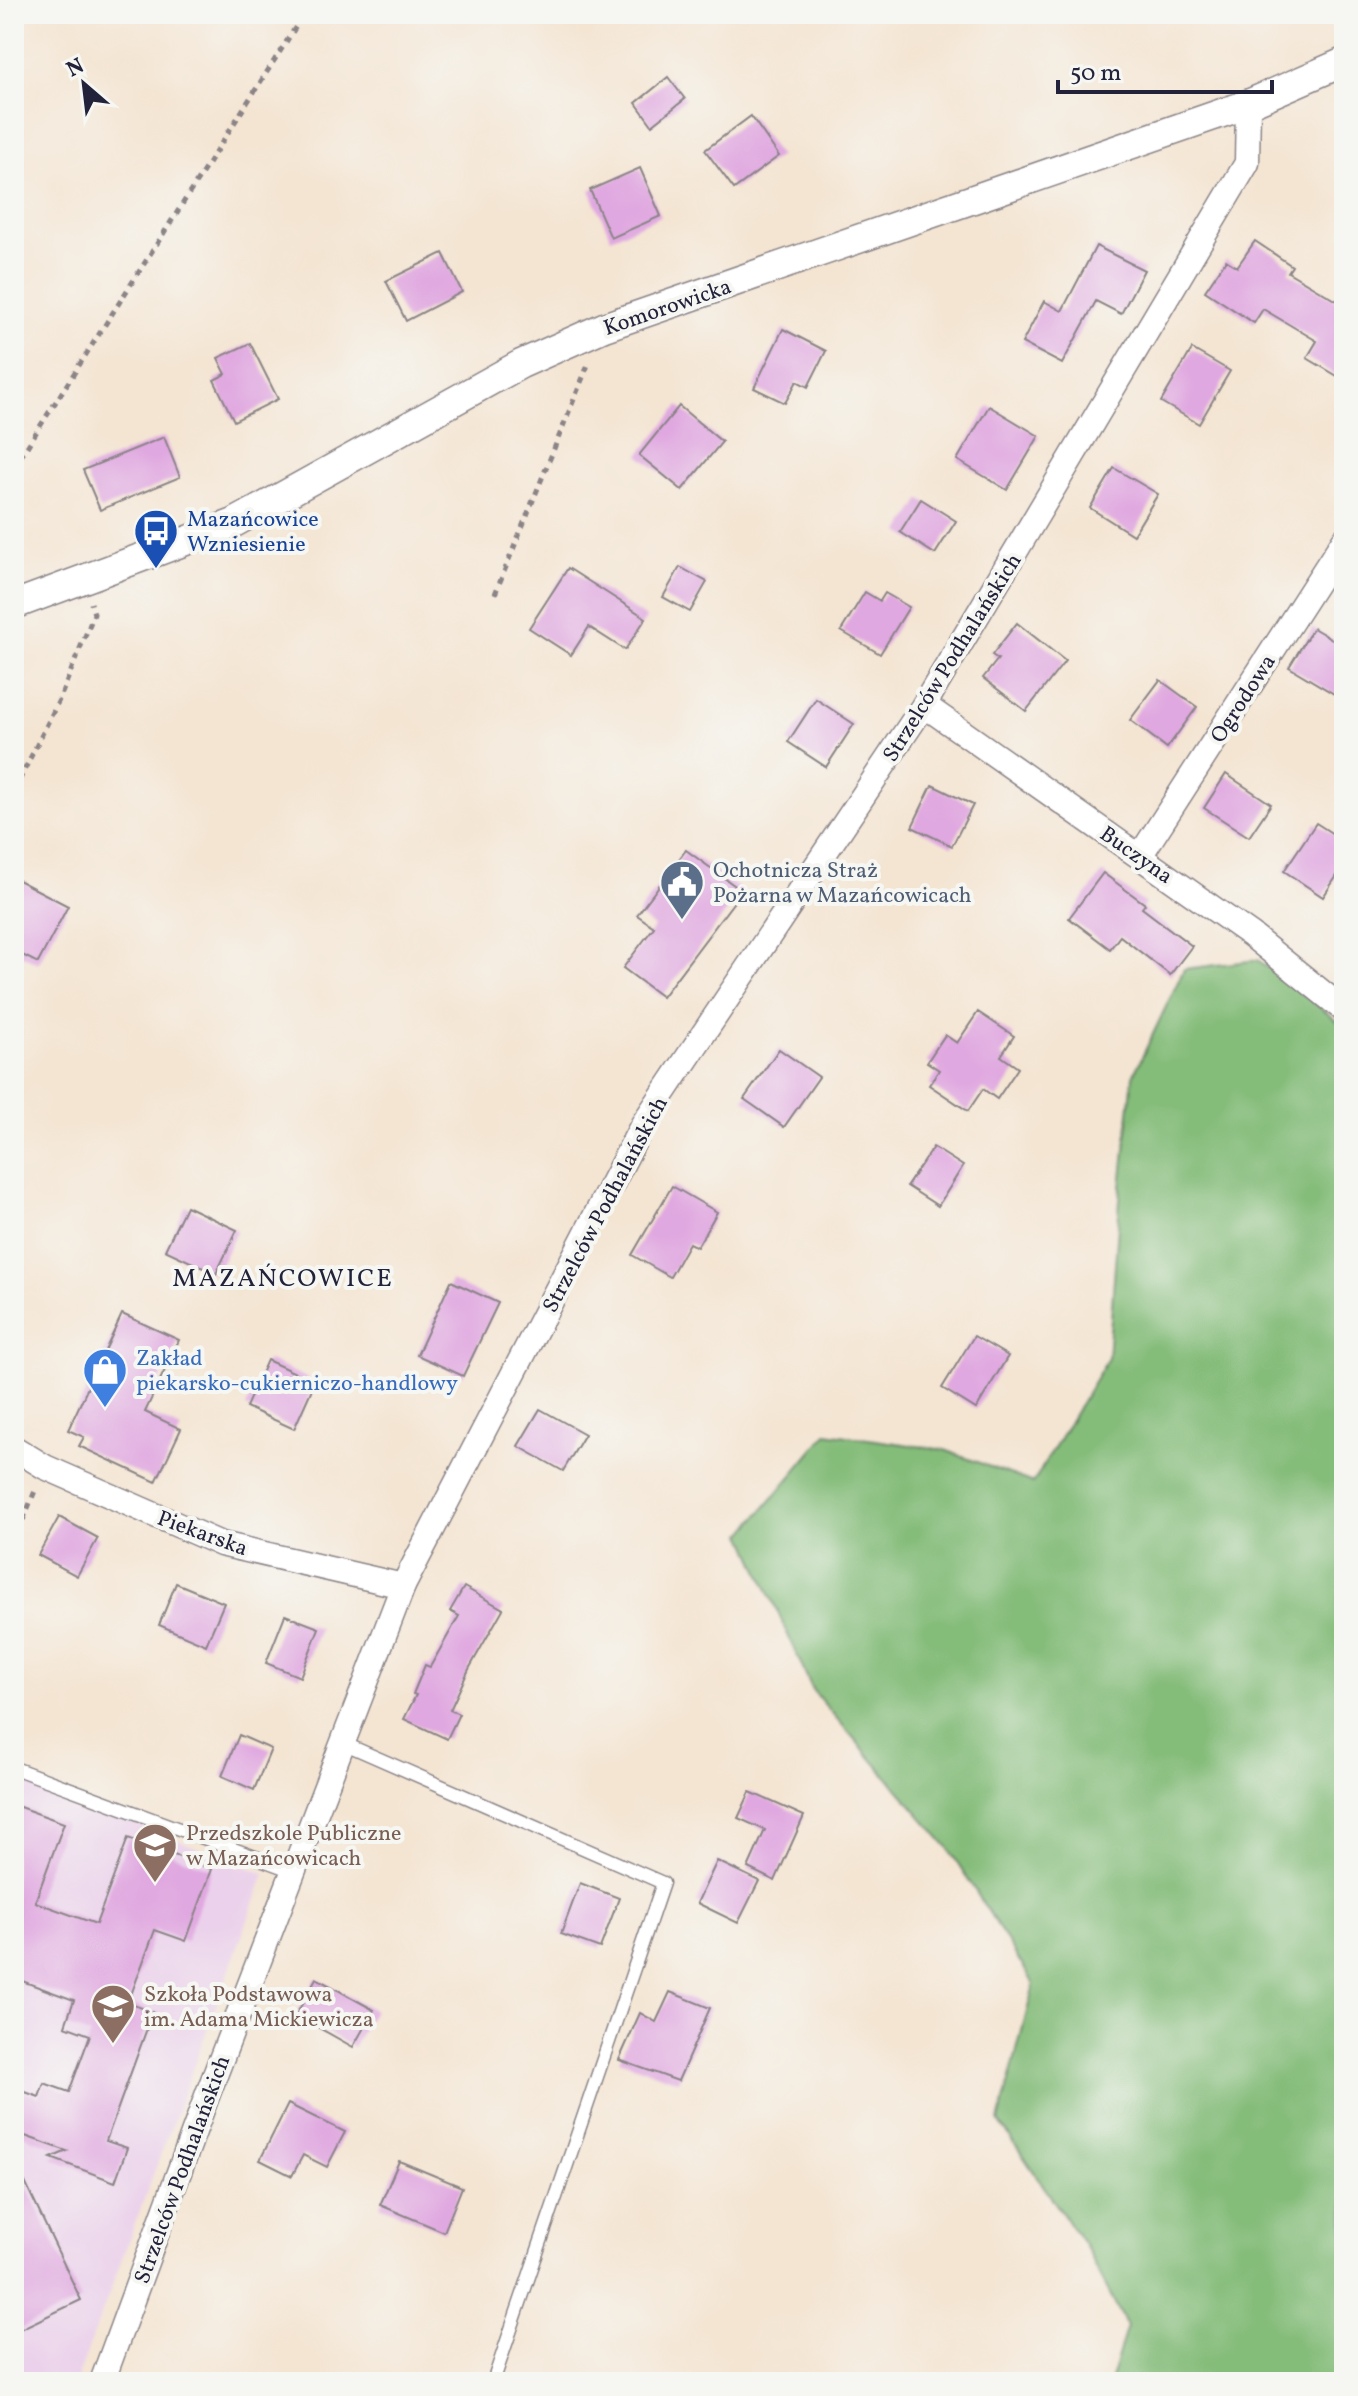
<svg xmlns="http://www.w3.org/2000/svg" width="1358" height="2396" font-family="Vollkorn,serif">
<rect width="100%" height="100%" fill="#f6f6f2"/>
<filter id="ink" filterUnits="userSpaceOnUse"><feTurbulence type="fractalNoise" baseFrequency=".0125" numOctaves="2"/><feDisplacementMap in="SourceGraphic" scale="16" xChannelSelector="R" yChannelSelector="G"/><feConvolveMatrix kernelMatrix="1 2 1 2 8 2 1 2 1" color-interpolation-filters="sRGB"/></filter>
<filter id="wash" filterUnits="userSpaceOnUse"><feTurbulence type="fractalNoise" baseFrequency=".006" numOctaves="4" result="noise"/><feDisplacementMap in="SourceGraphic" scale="32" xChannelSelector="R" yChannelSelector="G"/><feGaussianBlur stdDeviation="1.8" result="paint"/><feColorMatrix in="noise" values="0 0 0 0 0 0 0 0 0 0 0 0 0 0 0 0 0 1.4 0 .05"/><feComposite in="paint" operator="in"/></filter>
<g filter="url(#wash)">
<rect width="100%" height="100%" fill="#f4e5d3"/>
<path fill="#ebd1eb" d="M14 1776 265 1874 76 2382H14Z"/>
<path fill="#84bc79" stroke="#536f5a" stroke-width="2" d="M1258 960 1344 1026V2382H1110L1127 2326 1084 2245 999 2121 1034 1984 947 1846 813 1691 743 1534 827 1433 945 1450 1033 1483 1108 1358 1121 1187 1133 1076 1184 969Z"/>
<g id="blocks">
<g fill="#e0a8e0">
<path d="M668 77 685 99 652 125 636 103Z"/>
<path d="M751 116 779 156 734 189 705 150Z"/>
<path d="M640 168 661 216 611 238 590 190Z"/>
<path d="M1255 241 1292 266 1288 272 1344 305V380L1307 358 1317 341 1263 309 1254 323 1205 291 1226 260 1237 267Z"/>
<path d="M1096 246 1144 270 1121 314 1096 301 1062 364 1022 343 1044 301 1062 311Z"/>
<path d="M443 253 462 292 406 321 386 281Z"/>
<path d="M783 329 826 351 808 387 797 381 785 403 754 388Z"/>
<path d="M250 343 278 399 234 421 214 380 226 374 218 358Z"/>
<path d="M1192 349 1230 371 1199 424 1161 402Z"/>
<path d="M679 406 722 442 682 490 639 455Z"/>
<path d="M989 406 1039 436 1007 490 957 460Z"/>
<path d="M164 437 180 477 100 510 83 470Z"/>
<path d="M1114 468 1158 494 1133 535 1090 508Z"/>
<path d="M921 499 956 521 935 554 900 532Z"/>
<path d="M680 567 707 582 690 612 663 597Z"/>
<path d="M568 568 646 618 625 650 589 627 571 655 529 628Z"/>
<path d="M865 592 880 601 885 593 909 607 880 654 841 631Z"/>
<path d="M1017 623 1065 661 1026 711 983 678 998 659 992 655Z"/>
<path d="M1313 628 1344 646V681L1336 695 1289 667Z"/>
<path d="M1160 680 1197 707 1167 748 1130 720Z"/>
<path d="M816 699 854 724 826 767 788 742Z"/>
<path d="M1226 774 1271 804 1249 837 1204 808Z"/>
<path d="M932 785 973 805 952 846 912 827Z"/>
<path d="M1316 823 1344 841V865L1323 897 1284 871Z"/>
<path d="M686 850 742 891 662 997 623 968 654 927 637 915Z"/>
<path d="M1103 873 1145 904 1142 908 1192 946 1170 975 1120 936 1110 949 1069 918Z"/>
<path d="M14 878 68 906 38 963 14 951Z"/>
<path d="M978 1012 1014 1036 1001 1056 1018 1068 997 1099 983 1089 968 1111 929 1085 939 1070 927 1062 945 1035 957 1043Z"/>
<path d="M779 1049 819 1077 784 1127 744 1099Z"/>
<path d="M933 1147 963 1166 938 1206 907 1186Z"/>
<path d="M672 1186 717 1212 697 1247 689 1243 670 1277 632 1255Z"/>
<path d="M186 1206 237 1230 216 1274 165 1250Z"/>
<path d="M451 1281 498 1303 463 1376 417 1355Z"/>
<path d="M122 1314 179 1340 145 1412 181 1429 156 1482 79 1446 84 1437 68 1430Z"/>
<path d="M974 1336 1008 1356 976 1409 942 1388Z"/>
<path d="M267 1360 315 1382 294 1429 246 1407Z"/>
<path d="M540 1409 585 1434 563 1471 518 1446Z"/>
<path d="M59 1517 98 1538 77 1576 38 1555Z"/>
<path d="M176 1583 224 1603 206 1645 159 1625Z"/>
<path d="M464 1587 503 1609 469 1669 450 1710 459 1714 447 1739 404 1719 416 1695 413 1694 425 1665 430 1667 459 1616 450 1611Z"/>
<path d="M285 1615 319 1628 300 1677 266 1663Z"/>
<path d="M239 1735 271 1749 254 1790 222 1776Z"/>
<path d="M750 1792 804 1816 775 1881 748 1868 765 1830 738 1818Z"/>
<path d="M14 1805 64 1823 35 1902 96 1924 128 1838 212 1869 186 1941 155 1930 128 2003 153 2012 106 2141 127 2148 115 2182 51 2158 67 2151 14 2132V2088L39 2097 44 2083 69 2092 90 2035 65 2026 74 2000 14 1978Z"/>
<path d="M717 1861 759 1881 738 1923 697 1903Z"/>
<path d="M580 1883 619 1898 600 1948 561 1934Z"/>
<path d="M316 1978 374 2010 353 2047 296 2015Z"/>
<path d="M670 1992 710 2008 678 2081 619 2060 640 2013 656 2022Z"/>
<path d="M288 2104 345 2132 327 2167 303 2155 292 2176 260 2160Z"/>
<path d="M14 2159 81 2300 14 2332Z"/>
<path d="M399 2161 462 2187 444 2232 380 2205Z"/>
</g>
</g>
</g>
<g filter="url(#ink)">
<use href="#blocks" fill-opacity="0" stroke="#8b8487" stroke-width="2"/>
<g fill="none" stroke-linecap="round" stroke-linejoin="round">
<g stroke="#8b8487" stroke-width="15">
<g id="service">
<path d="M343 1743 663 1883 493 2382"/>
<path d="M14 1768 293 1871"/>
</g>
</g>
<g stroke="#8b8487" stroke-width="27">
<g id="minor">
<path d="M924 705 1251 935 1344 1010"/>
<path d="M1140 856 1344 540"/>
<path d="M14 1448 45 1467 221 1544 403 1586"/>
<path d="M102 2382 207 2096 403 1586 643 1124 924 705 1247 163 1248 104"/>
</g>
</g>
<g stroke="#8b8487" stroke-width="31">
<path id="tertiary" d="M14 605 234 523 521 364 604 327 1248 104 1344 62"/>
</g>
<g stroke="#8b8487" stroke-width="5" stroke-dasharray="6 6" stroke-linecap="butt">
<path d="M14 467 304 14"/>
<path d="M495 594 588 365"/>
<path d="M14 791 60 698 94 614 91 603"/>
<path d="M14 1542 35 1491"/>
</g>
<use href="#service" stroke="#fff" stroke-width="12"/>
<use href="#minor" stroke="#fff" stroke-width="24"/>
<use href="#tertiary" stroke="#fff" stroke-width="28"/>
</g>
</g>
<defs>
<g id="bus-pin" transform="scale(2.3)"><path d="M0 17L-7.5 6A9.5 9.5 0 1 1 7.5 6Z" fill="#1a4fb4" stroke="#f6f6f2"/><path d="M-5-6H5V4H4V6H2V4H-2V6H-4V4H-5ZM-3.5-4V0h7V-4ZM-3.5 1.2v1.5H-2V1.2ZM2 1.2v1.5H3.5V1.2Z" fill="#fff"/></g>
<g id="civic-pin" transform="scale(2.3)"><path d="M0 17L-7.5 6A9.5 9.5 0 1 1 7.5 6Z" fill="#5c6f8a" stroke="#f6f6f2"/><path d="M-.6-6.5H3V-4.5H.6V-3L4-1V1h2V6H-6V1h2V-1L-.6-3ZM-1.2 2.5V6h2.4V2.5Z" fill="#fff"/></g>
<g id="shop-pin" transform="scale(2.3)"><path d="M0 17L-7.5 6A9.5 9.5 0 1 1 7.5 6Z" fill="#3f7fe0" stroke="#f6f6f2"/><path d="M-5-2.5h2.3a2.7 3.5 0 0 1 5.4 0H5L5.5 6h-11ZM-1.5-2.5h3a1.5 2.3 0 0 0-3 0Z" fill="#fff"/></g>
<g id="school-pin" transform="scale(2.3)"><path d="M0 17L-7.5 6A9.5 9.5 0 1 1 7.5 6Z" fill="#8d6e63" stroke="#f6f6f2"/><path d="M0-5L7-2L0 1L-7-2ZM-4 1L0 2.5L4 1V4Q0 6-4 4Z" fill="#fff"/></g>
</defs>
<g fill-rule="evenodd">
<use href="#bus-pin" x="156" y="531"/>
<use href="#civic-pin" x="682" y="882"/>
<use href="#shop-pin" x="105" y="1370"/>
<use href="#school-pin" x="155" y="1845"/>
<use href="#school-pin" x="113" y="2006"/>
</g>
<g text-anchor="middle" stroke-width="8" stroke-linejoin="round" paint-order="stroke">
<g font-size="22" fill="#22223b" stroke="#f6f6f2">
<text transform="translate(667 306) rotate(-19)" y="8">Komorowicka</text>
<text transform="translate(951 657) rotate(-58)" y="8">Strzelców Podhalańskich</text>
<text transform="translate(1242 698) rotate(-57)" y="8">Ogrodowa</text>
<text transform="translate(1137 854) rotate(35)" y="8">Buczyna</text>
<text transform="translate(604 1204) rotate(-62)" y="8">Strzelców Podhalańskich</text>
<text transform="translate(203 1532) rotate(20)" y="8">Piekarska</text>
<text transform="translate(181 2169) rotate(-70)" y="8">Strzelców Podhalańskich</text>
</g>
<g font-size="22" fill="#164399" stroke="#f6f6f2" text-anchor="start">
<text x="187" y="526">Mazańcowice<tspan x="187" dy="25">Wzniesienie</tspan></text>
</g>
<g font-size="22" fill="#4e5e75" stroke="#f6f6f2" text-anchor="start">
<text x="713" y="877">Ochotnicza Straż<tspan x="713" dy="25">Pożarna w Mazańcowicach</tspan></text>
</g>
<g font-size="22" fill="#366cbe" stroke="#f6f6f2" text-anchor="start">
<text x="136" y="1365">Zakład<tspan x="136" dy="25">piekarsko-cukierniczo-handlowy</tspan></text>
</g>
<g font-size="22" fill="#785e54" stroke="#f6f6f2" text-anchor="start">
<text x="186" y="1840">Przedszkole Publiczne<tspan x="186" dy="25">w Mazańcowicach</tspan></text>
<text x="144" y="2001">Szkoła Podstawowa<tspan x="144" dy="25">im. Adama Mickiewicza</tspan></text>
</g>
<g font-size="26" letter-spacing="2" fill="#22223b" stroke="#f6f6f2">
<text x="283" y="1286">MAZAŃCOWICE</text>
</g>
</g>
<rect width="1358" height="2396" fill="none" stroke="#f6f6f2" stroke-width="48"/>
<g transform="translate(84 84) rotate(332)" stroke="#f6f6f2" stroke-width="6" paint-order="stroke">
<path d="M0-6L14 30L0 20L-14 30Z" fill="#22223b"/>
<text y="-12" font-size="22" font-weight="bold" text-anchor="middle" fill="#22223b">N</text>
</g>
<path d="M1058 80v12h214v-12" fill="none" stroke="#22223b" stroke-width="4"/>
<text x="1070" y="80" font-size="24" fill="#22223b" stroke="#f6f6f2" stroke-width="6" paint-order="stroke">50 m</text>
</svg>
